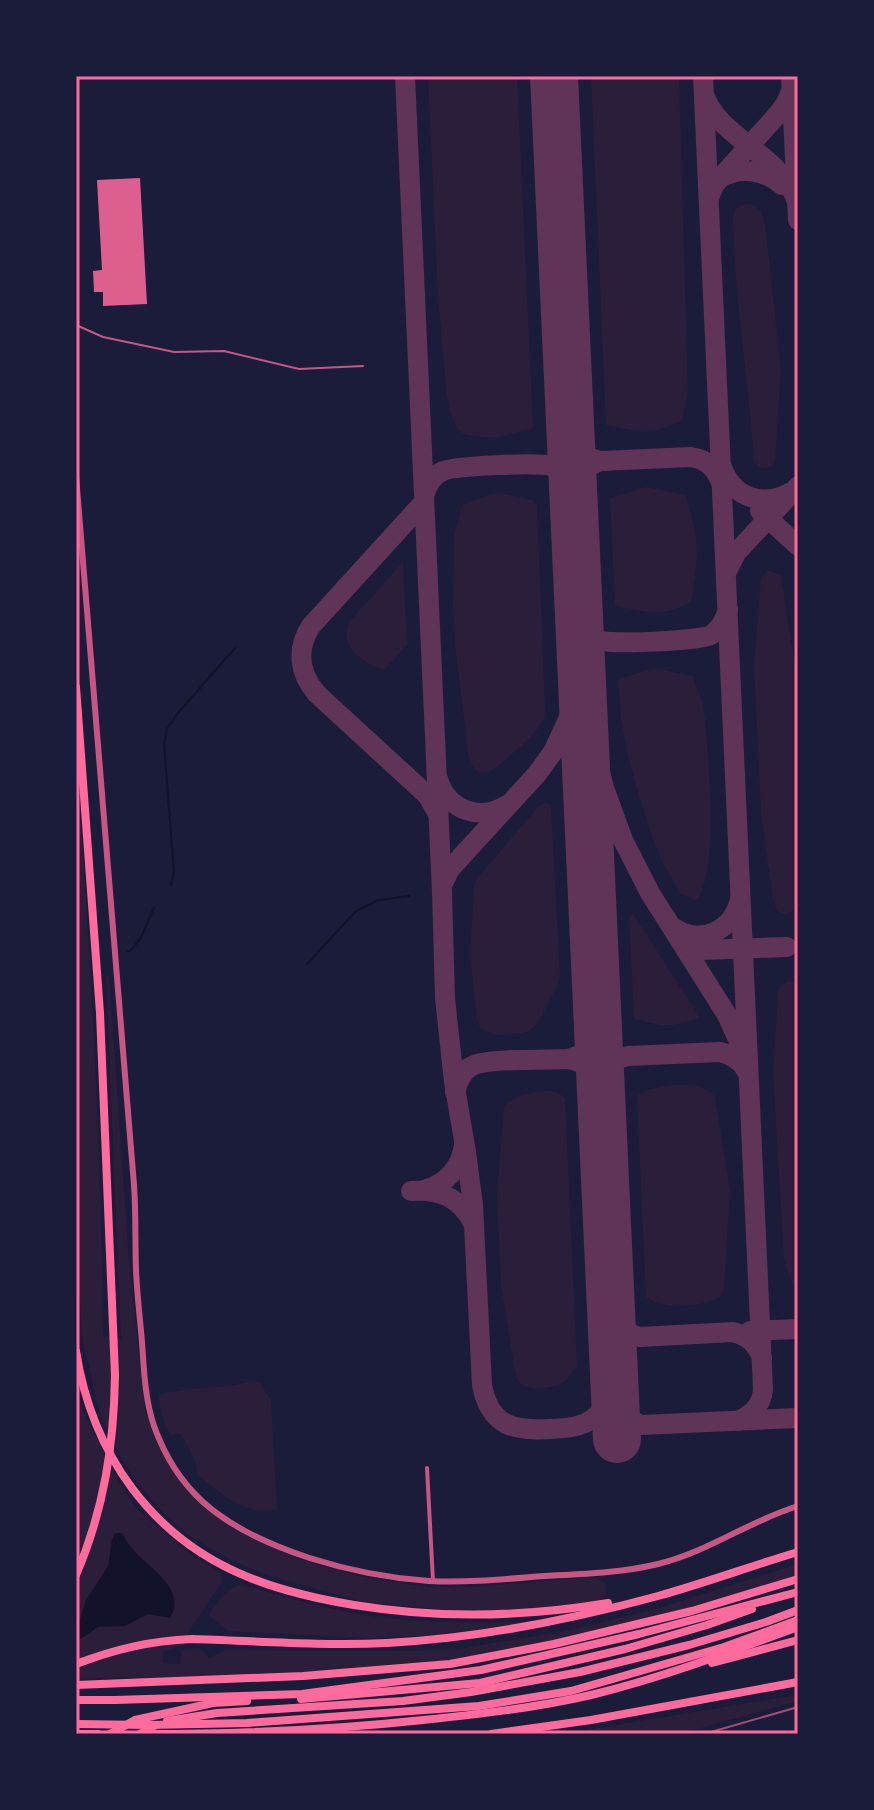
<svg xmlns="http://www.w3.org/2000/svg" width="874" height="1810" font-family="'Source Sans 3',sans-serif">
<rect width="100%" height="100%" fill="#1b1b3a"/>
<g fill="#2a1e3b">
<path d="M428 76H517L533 426 531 429 495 438 467 435 462 433 456 427 450 410 446 389 438 296Z"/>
<path d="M591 76H679L688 392 682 421C651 435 638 432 606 425Z"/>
<path d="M745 204C759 204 762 212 765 224L781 370 775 462C769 470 761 470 754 462 749 380 734 299 733 216L736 209Z"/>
<path d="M646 487 685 495C700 535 699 561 691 602 659 618 648 613 615 605L610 498Z"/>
<path d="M492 494H505L533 500 537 505 545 708C545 712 545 717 543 720 537 732 524 744 513 753 497 768 477 788 468 754L455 643 453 604 454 537 462 505Z"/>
<path d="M403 562 407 645 384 670C364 663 338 648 349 622Z"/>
<path d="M767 571H771L781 576 795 666 798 731V876L794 910 786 915 777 911 773 899 761 813 754 666 761 578Z"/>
<path d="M653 669 664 670 693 676C697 688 702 699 704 712 708 744 720 883 695 900L681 894 663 863 650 831 629 761 621 719 618 679Z"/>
<path d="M76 761C91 952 101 1144 103 1336L121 1339 106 977 109 975 129 1261 145 1409 156 1443 179 1480 221 1520 261 1542 298 1559 362 1577 427 1587H475L592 1577 605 1582 606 1595 596 1602 518 1610H449L398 1606 365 1602 272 1577 231 1560 188 1535 160 1509 137 1482 121 1458 100 1415 83 1341 76 1252Z"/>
<path d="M545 803H549L551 806 560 976 557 987 537 1025 529 1031 523 1033 495 1035 480 1028 477 1019 470 954 474 886 478 877 539 806Z"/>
<path d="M633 914 694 1008 699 1018C669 1029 664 1026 634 1019L629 916Z"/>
<path d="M788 981 795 982 798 986V1294L794 1289 784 1260 773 1072 778 992 780 986Z"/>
<path d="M676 1085C691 1085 705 1085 715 1097L730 1191 724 1290 719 1298 701 1304 676 1306 656 1303 646 1297 637 1099 638 1095 650 1089Z"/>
<path d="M549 1091 557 1092 565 1098 577 1365C573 1370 570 1377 565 1381 556 1389 529 1392 520 1383 517 1380 516 1376 515 1371L501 1284 497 1195 504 1106C514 1095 535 1092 549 1091Z"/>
<path d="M248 1382H259L271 1400 277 1509C248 1518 219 1492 198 1476 196 1461 189 1447 181 1434L171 1435C163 1422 159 1410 159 1395 188 1386 218 1390 248 1382Z"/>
<path d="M76 1383 83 1411 117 1478 136 1508 184 1549 221 1573 222 1582 189 1631 184 1645 163 1651V1663L180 1664 182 1650 202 1649 209 1658 225 1650 405 1651 458 1649 566 1631 659 1608 798 1564V1575L697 1607 545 1645 435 1664 228 1677 76 1678Z"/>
<path d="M242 1585C292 1599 342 1614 394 1619 441 1624 489 1622 537 1622L437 1635 370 1638 227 1631 209 1615C216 1603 227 1587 242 1585Z"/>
<path d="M798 1695V1701L679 1734H562Z"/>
</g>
<path fill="#12122b" d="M115 1533H122C126 1541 131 1548 137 1554 153 1570 187 1592 170 1618L148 1614 125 1626 98 1627 76 1642V1624L80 1619 86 1600 108 1566 112 1540Z"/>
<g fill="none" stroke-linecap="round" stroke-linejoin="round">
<g stroke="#12122b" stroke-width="2">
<path d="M171 885 174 872 164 744 167 729 177 714 235 648"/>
<path d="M127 951H130L141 938 154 907"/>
<path d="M307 964 356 911 379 900 409 896"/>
</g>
<g stroke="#603358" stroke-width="20">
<path d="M405 76 442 892 445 998 454 1082 466 1152 473 1205 482 1385C490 1427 514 1431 551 1429 571 1428 588 1427 602 1410 611 1398 612 1384 613 1369"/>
<path d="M703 76 763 1389C762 1405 753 1414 738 1421"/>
<path d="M791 76 798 220"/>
<path d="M705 97C720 138 783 156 797 202"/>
<path d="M720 178C740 166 764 170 782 185"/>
<path d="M709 198 714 185 779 113 786 103 791 91"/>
<path d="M571 435C578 451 587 461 606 461"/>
<path d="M722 467C732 496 761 508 789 493"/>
<path d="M573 489C578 474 586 466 601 461L690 457C708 459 716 469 722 485"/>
<path d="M424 496C427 485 432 476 443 471 454 466 541 462 551 466 562 471 567 480 573 489"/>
<path d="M424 502 311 626C296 649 299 673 317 694L427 795 437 812"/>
<path d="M760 511 798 546"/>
<path d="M727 571 736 553 798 486"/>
<path d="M579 616C584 626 588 635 598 640 610 645 700 641 711 635 721 629 725 620 728 609"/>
<path d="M583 702 604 788 623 840 650 893 727 1015 742 1048"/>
<path d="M438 779C447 810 480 822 507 805"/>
<path d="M442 885 450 869 537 774 553 752 572 711 581 672"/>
<path d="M676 929C703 945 732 930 740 900"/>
<path d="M680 939 689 946 701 950 787 947"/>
<path d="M568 1059C590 1053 593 1043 597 1022"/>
<path d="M455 1092C458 1081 462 1071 472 1066 487 1058 548 1060 568 1059 588 1062 596 1074 600 1093"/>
<path d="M601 1101 602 1083 606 1072 618 1059 628 1056 720 1052C732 1055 742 1060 747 1072"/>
<path d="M424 1190C446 1184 461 1168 464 1145"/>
<path d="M411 1191C439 1189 460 1197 473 1223"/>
<path d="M610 1304C615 1321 622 1333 640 1337L733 1332C748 1336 757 1344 762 1358"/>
<path d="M750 1331 798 1329"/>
<path d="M615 1385C617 1405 621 1417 641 1425L798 1418"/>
</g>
<path stroke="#603358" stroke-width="48" d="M554 76 617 1439"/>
</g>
<path fill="#dd5f8e" d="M140 178 147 304 103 306V292H94L93 271 102 270 97 180Z"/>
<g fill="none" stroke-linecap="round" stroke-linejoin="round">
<path stroke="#c65784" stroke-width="2" d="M76 325 103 337 174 352 224 351 299 369 363 366"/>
<path stroke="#c65784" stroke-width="4" d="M427 1468 433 1581"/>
<path stroke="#c65784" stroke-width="6" d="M76 476 134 1185C136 1213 135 1242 136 1270 137 1294 140 1318 142 1342 144 1371 145 1399 154 1426 164 1454 181 1482 203 1502 258 1551 357 1576 429 1581 467 1583 506 1579 544 1576 582 1574 621 1573 658 1564 708 1552 749 1521 798 1506"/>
<g stroke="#ff6b9d" stroke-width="8">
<path d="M76 687 100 1013 115 1375C114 1445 104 1510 76 1575"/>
<path d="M76 1351C92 1453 151 1538 248 1577 282 1591 318 1599 354 1605 439 1619 524 1617 608 1603"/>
<path d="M712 1663 798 1640"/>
<path d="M76 1664C116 1649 149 1641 192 1639 257 1641 322 1646 387 1643 479 1638 570 1620 658 1596 705 1583 751 1566 798 1552"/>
<path d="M76 1685 303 1676 450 1664 554 1644 692 1611 798 1579"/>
<path d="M301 1699 480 1683 625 1649 707 1625 752 1609"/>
<path d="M76 1700H115L302 1694 481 1670 639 1634 798 1592"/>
<path d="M167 1721 217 1713 403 1701 471 1692 580 1672 689 1645 766 1622 798 1610"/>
<path d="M76 1724 149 1725 247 1723 479 1706 571 1691 724 1647 798 1620"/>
<path d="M76 1734H98"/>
<path d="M110 1734 135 1720 213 1703 247 1701"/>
<path d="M140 1734 154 1726"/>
<path d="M144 1734C237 1734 330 1730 423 1720 479 1714 535 1708 591 1695 661 1678 730 1652 798 1627"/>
<path d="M491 1734 591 1720 798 1682"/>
</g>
<path stroke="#a44b75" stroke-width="2" d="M704 1734 798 1707"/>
</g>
<rect width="874" height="1810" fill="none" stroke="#1b1b3a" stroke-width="156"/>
<rect x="78" y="78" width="718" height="1654" fill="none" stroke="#ff6b9d" stroke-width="3"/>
</svg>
